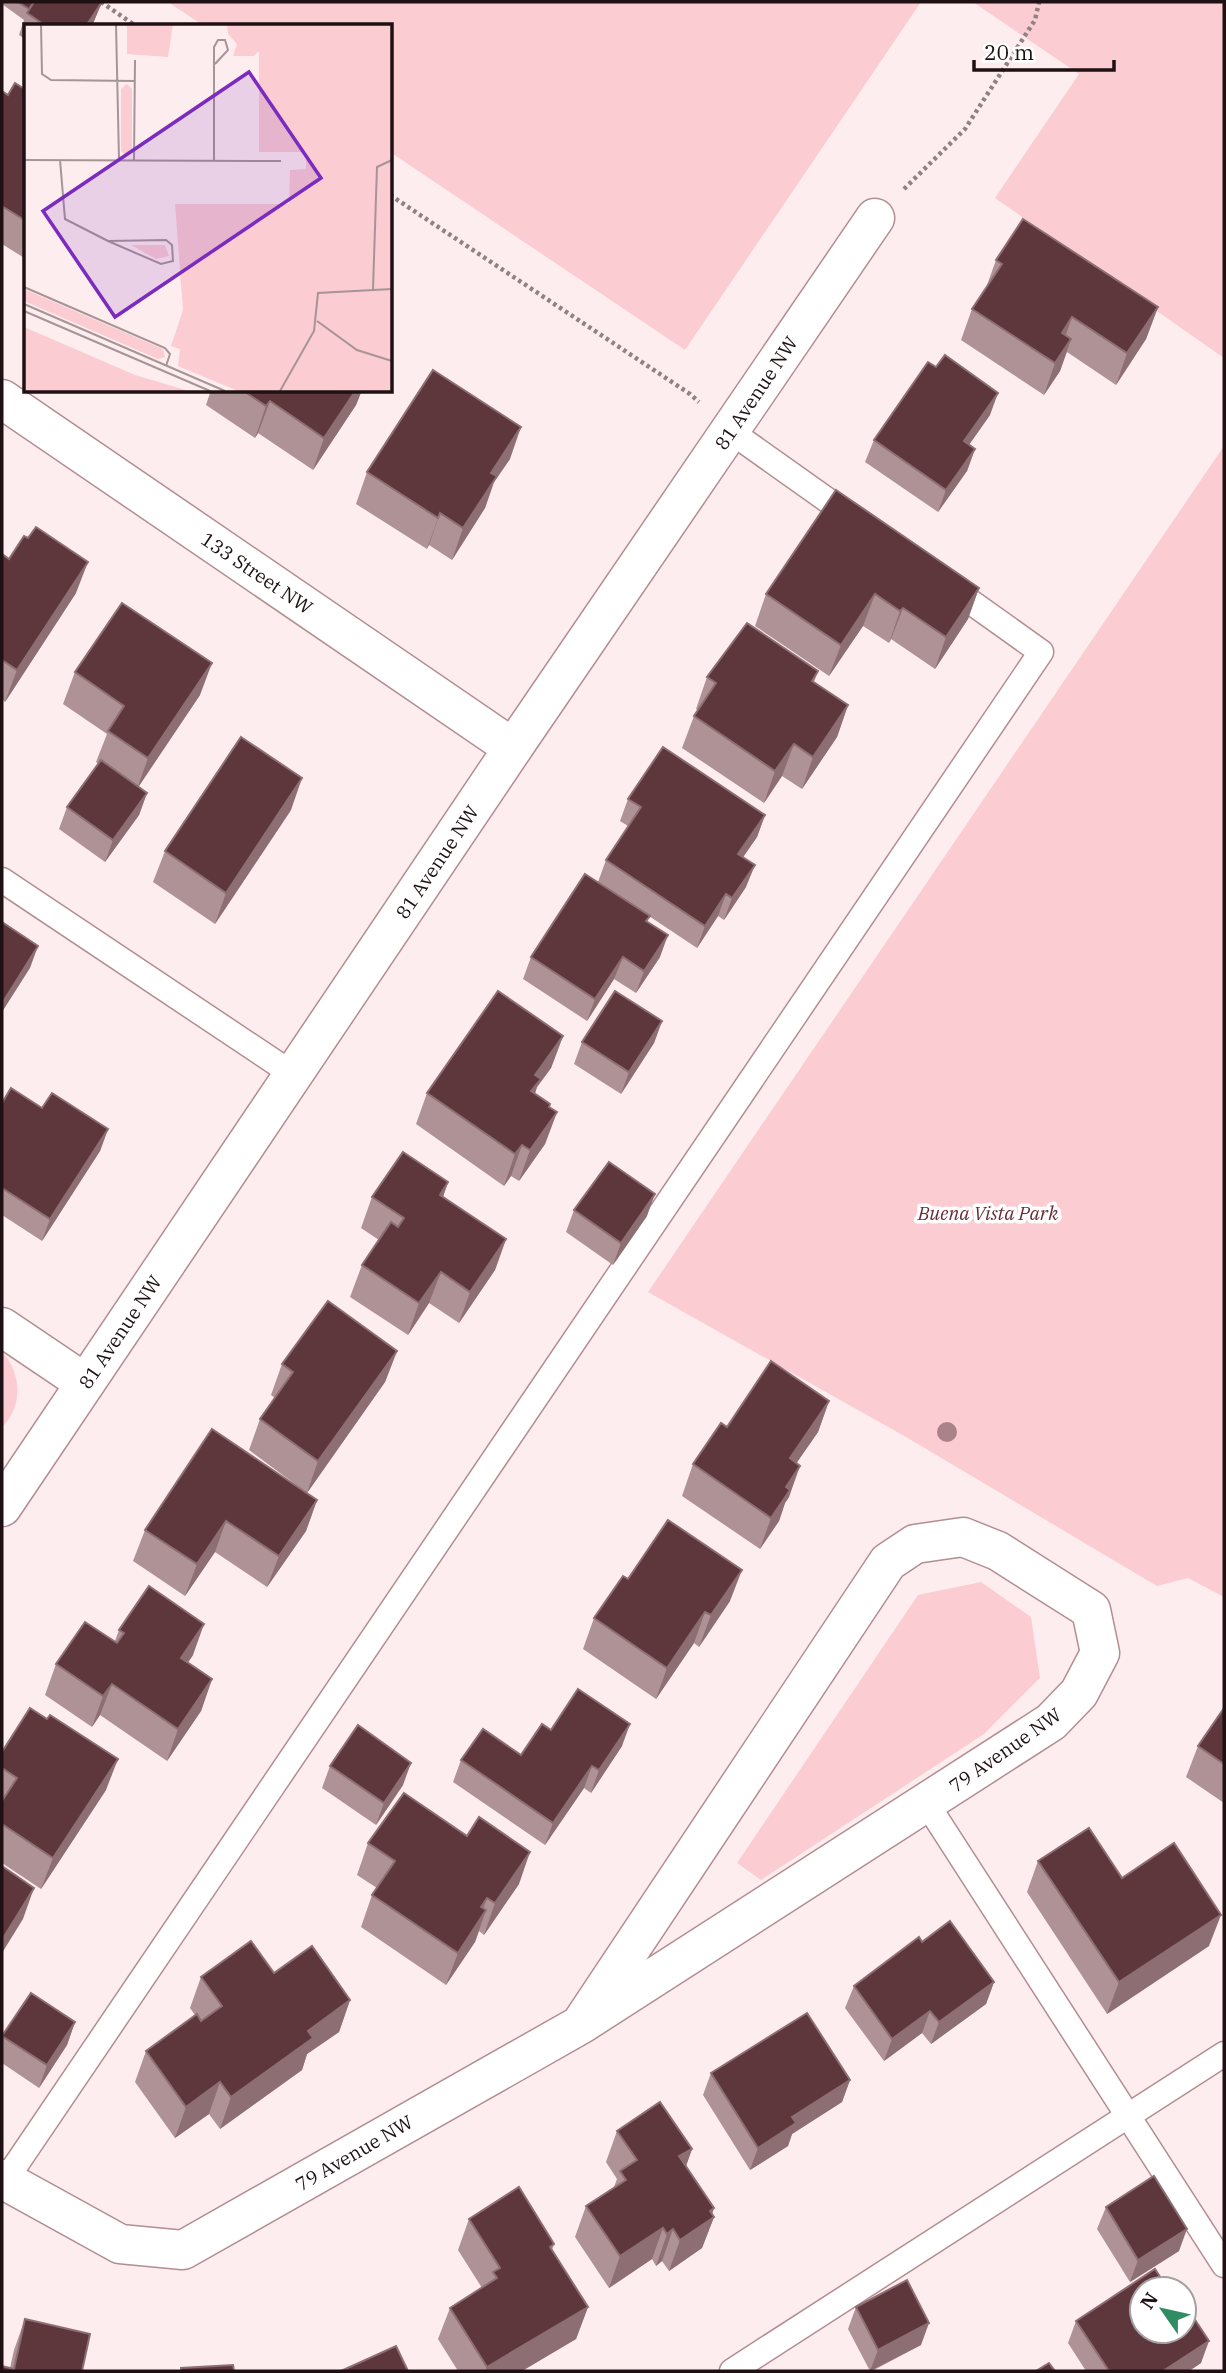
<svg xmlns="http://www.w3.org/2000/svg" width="1226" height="2373" font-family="'IBM Plex Serif',serif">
<rect width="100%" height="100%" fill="#feedef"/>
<g fill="#fbccd1">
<path d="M168 2H921L685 350 390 152V26H204Z"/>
<path d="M973 2H1224V358L995 198 1079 74Z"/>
<path d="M1224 446V1597L1188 1578 1157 1586 906 1437 648 1292Z"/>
<path d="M2 1352C22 1373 23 1407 2 1427Z"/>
<path d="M981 1582 1031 1617 1040 1678 984 1734 761 1880 737 1863 918 1595Z"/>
</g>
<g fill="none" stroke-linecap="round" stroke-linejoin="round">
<g stroke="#b38d91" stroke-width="27">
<g id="service">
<path d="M730 431 854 519"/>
<path d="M2 880 294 1075"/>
<path d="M927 1804 1224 2265"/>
<path d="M5 2181 1041 652 947 585"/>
<path d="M732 2371 1224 2054"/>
</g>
</g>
<g stroke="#b38d91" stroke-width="41">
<g id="minor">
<path d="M2 399 513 748"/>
<path d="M2 1327 85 1383"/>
<path d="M2 1507 513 748 875 218"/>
<path d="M2 2179 120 2244 183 2250 580 2025 1051 1722 1079 1693 1100 1653 1091 1610 998 1551 963 1537 915 1544 888 1562 580 2025"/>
</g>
</g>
<g stroke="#908183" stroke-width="4.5" stroke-dasharray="3.5 3.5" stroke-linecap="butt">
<path d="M101 2 136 26"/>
<path d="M904 189 965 129 1035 20 1039 2"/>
<path d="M390 195 690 394 699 402"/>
</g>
<use href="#service" stroke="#fff" stroke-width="24"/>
<use href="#minor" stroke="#fff" stroke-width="38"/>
</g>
<circle fill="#aa8289" cx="947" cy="1432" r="10"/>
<g fill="#ae9296">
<path d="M2 2H102L92 26H26V40L19 35 24 20 2 4Z"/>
<path d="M26 90V259L2 244V91L8 95Z"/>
<path d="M996 260 1158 307 1146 339 1116 385 1067 352 1060 371 1044 395 961 340 972 309 986 288Z"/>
<path d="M211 390H362L356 405 313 470 258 433 255 438 206 405Z"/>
<path d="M990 415 969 445 975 449 967 471 938 512 865 462 874 440Z"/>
<path d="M510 459 494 482 485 508 452 560 429 545 427 549 356 504 367 472Z"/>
<path d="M2 554 9 559 76 593 5 702 2 699Z"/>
<path d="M979 588 968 619 935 669 891 639 889 643 863 626 829 676 755 626 766 594Z"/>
<path d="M818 671 814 682 848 705 837 737 802 789 782 776 764 803 682 748 694 716 698 710 696 709 707 677Z"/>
<path d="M75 672 200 695 138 787 147 793 139 815 105 862 59 829 67 807 99 764 96 762 107 734 63 704Z"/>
<path d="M628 799 765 815 757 837 743 857 746 887 724 920 718 916 697 948 649 916 647 922 660 957 636 993 614 979 587 1021 523 979 531 957 598 882 606 860 628 826 620 821Z"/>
<path d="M291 810 215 924 153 882 165 851Z"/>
<path d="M662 1021 654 1043 621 1094 574 1064 582 1042Z"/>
<path d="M563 1036 551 1068 537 1087 535 1094 549 1107 557 1112 545 1144 519 1181 511 1176 504 1186 416 1124 427 1093Z"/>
<path d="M2 1103 42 1108 108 1129 100 1151 42 1241 2 1215Z"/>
<path d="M448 1182 443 1197 506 1239 495 1270 459 1323 429 1303 408 1335 350 1297 362 1265 379 1240 361 1228 372 1197Z"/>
<path d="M574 1210 647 1216 613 1265 566 1232Z"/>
<path d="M397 1351 385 1382 307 1493 249 1450 260 1419 275 1398 271 1395 282 1364Z"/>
<path d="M829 1401 818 1432 796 1463 789 1497 785 1503 779 1521 760 1549 682 1496 693 1464 727 1427Z"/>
<path d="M317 1500 306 1531 267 1587 215 1552 185 1596 133 1561 145 1530Z"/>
<path d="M628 1579 730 1601 699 1647 694 1643 656 1699 583 1649 594 1618Z"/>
<path d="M119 1630 193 1655 188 1662 212 1679 201 1711 167 1761 100 1715 92 1727 45 1695 56 1664 115 1641Z"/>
<path d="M1224 1708V1803L1186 1777 1198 1746Z"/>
<path d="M551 1730 622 1746 591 1793 584 1788 545 1845 453 1782 461 1760 521 1755Z"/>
<path d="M2 1752 106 1790 41 1889 2 1863Z"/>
<path d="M330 1766 403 1785 376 1825 322 1788Z"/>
<path d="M368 1843 519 1884 484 1935 479 1931 475 1942 446 1985 361 1927 372 1895 377 1888 357 1875Z"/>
<path d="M1038 1861 1122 1878 1209 1946 1107 2014 1027 1892Z"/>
<path d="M922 1942 994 1982 986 2004 931 2044 922 2033 884 2061 845 2008 854 1986Z"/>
<path d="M274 1973 350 2000 339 2032 307 2054 302 2070 220 2129 209 2114 175 2138 135 2082 146 2051 195 2015 190 2008 201 1977Z"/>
<path d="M75 2022 67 2045 39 2088 2 2063V2036Z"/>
<path d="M711 2073 850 2080 842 2102 792 2134 788 2146 750 2170 703 2095Z"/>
<path d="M617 2131 692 2149 686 2166 714 2208 712 2214 714 2217 702 2248 669 2271 662 2261 656 2266 652 2259 609 2288 575 2237 586 2206 614 2187 617 2179 606 2162Z"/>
<path d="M1106 2207 1179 2251 1130 2282 1097 2229Z"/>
<path d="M469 2219 554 2244 552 2250 588 2307 576 2339 522 2371H458L438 2339 450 2308 482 2288 458 2250Z"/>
<path d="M856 2307 921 2345 872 2371H870L848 2329Z"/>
<path d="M25 2319 82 2371H2L10 2368 14 2350Z"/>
<path d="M1076 2321 1201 2363 1189 2371H1086L1068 2343Z"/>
</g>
<g fill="#8d6e72">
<path d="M102 2 92 26H86Z"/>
<path d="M1158 307 1146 339 1116 385 1127 353Z"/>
<path d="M1072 317 1061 349 1062 333Z"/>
<path d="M1071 339 1060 371 1044 395 1055 363Z"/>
<path d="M356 390H362L356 405 313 470 324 438Z"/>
<path d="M998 393 990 415 956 463 964 441Z"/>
<path d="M270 401 258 433 255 438 266 406Z"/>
<path d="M521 427 510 459 494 482 485 508 452 560 463 528 491 473Z"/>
<path d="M975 449 967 471 938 512 946 490Z"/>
<path d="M440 513 429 545 427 549 438 518Z"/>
<path d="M88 562 76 593 5 702 17 670Z"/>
<path d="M979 588 968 619 935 669 946 637Z"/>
<path d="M875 594 863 626 829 676 841 645Z"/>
<path d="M903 608 891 639 889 643 900 611Z"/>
<path d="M212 663 200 695 137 789 148 758Z"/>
<path d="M848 705 837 737 802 789 813 757Z"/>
<path d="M794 744 782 776 764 803 775 771Z"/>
<path d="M302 778 291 810 215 924 226 893Z"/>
<path d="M147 793 139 815 105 862 113 840Z"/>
<path d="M765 815 757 837 730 876 738 854Z"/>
<path d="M755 865 746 887 724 920 732 898Z"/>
<path d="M726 894 718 916 697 948 705 926Z"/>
<path d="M668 935 660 957 636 993 644 971Z"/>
<path d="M38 946 30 968 2 1012 3 1002Z"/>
<path d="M623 957 614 979 587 1021 595 999Z"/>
<path d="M662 1021 654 1043 621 1094 629 1072Z"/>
<path d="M563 1036 551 1068 537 1087 529 1110 520 1122 535 1075Z"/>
<path d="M557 1112 545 1144 519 1181 530 1150Z"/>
<path d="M108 1129 100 1151 42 1241 50 1219Z"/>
<path d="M522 1145 511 1176 504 1186 515 1154Z"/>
<path d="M448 1182 437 1214 440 1195Z"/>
<path d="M655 1194 647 1216 613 1265 621 1243Z"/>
<path d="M506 1239 495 1270 459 1323 470 1292Z"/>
<path d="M441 1272 429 1303 408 1335 419 1303Z"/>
<path d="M397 1351 385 1382 307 1493 318 1461Z"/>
<path d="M829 1401 818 1432 778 1490 790 1458Z"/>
<path d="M800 1466 789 1497 785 1503 779 1521 760 1549 771 1518 786 1487Z"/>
<path d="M317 1500 306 1531 267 1587 279 1556Z"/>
<path d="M226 1521 215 1552 185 1596 197 1564Z"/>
<path d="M742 1570 730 1601 699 1647 711 1615Z"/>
<path d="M705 1612 694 1643 656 1699 667 1668Z"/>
<path d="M204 1624 193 1655 170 1689 181 1658Z"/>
<path d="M212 1679 201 1711 167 1761 178 1729Z"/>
<path d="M112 1684 100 1715 92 1727 103 1696Z"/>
<path d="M630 1724 622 1746 591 1793 599 1770Z"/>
<path d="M118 1759 106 1790 41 1889 53 1858Z"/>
<path d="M411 1763 403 1785 376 1825 384 1803Z"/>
<path d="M592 1766 584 1788 545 1845 553 1823Z"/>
<path d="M530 1852 519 1884 484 1935 495 1903Z"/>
<path d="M34 1888 23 1919 2 1953V1940Z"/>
<path d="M487 1898 478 1922 486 1910 475 1942 446 1985 458 1953 481 1907Z"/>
<path d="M1221 1915 1209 1946 1107 2014 1119 1982Z"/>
<path d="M994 1982 986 2004 931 2044 939 2022Z"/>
<path d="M350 2000 339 2032 307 2054 302 2070 220 2129 231 2097 308 2031Z"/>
<path d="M930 2011 922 2033 884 2061 892 2039Z"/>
<path d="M75 2022 67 2045 39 2088 47 2065Z"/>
<path d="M850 2080 842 2102 792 2134 788 2146 750 2170 758 2148 792 2117Z"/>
<path d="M220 2082 209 2114 175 2138 186 2107Z"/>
<path d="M692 2149 681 2180 679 2156Z"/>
<path d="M714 2208 710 2219 714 2217 702 2248 669 2271 680 2240 710 2211Z"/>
<path d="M663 2228 652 2259 609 2288 620 2256Z"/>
<path d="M673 2229 662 2261 656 2266 667 2234Z"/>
<path d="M1187 2229 1179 2251 1130 2282 1138 2260Z"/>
<path d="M588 2307 576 2339 522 2371H485L487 2367Z"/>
<path d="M929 2323 921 2345 870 2371 878 2350Z"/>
<path d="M1209 2341 1201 2363 1189 2371H1163Z"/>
</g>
<g fill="#5d373c" stroke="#8d6e72" stroke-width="2">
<path d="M18 2H34L29 9Z"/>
<path d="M34 2H102L86 26H46L27 13Z"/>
<path d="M15 83 26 90V221L2 206V91L8 95Z"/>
<path d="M1023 219 1158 307 1127 353 1072 317 1062 333 1071 339 1055 363 972 309 1002 264 996 260Z"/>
<path d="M945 355 998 393 964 441 975 449 946 490 874 440 928 362 936 367Z"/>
<path d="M433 370 521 427 491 473 497 476 463 528 440 513 438 518 367 472Z"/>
<path d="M242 390H356L324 438 270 401 266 406Z"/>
<path d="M836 490 979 588 946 637 903 608 900 611 875 594 841 645 766 594Z"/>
<path d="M36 527 88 562 17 670 2 660V554L9 559 24 536 28 538Z"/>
<path d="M122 603 212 663 148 758 108 731 124 706 75 672Z"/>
<path d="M747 623 818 671 812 681 848 705 813 757 794 744 775 771 694 716 716 683 707 677Z"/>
<path d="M241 737 302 778 226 893 165 851Z"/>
<path d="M663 747 765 815 738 854 755 865 732 898 726 894 705 926 606 860 641 807 628 799Z"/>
<path d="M101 760 147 793 113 840 67 807Z"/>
<path d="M585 874 650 916 646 921 668 935 644 971 623 957 595 999 531 957Z"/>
<path d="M2 922 38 946 3 1002 2 1001Z"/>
<path d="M498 991 563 1036 535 1075 541 1079 531 1091 550 1104 549 1107 557 1112 530 1150 522 1145 515 1154 427 1093Z"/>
<path d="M615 991 662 1021 629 1072 582 1042Z"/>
<path d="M11 1088 42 1108 52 1093 108 1129 50 1219 2 1188V1103Z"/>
<path d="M403 1152 448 1182 440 1195 506 1239 470 1292 441 1272 419 1303 362 1265 391 1222 398 1227 404 1218 372 1197Z"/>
<path d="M609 1162 655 1194 621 1243 574 1210Z"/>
<path d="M328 1301 397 1351 318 1461 260 1419 293 1372 282 1364Z"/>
<path d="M771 1361 829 1401 790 1458 800 1466 786 1487 790 1490 771 1518 693 1464 721 1423 727 1427Z"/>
<path d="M212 1429 317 1500 279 1556 226 1521 197 1564 145 1530Z"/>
<path d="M668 1520 742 1570 711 1615 705 1612 667 1668 594 1618 623 1576 628 1579Z"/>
<path d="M149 1586 204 1624 181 1658 212 1679 178 1729 112 1684 103 1696 56 1664 85 1622 117 1643 124 1633 119 1630Z"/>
<path d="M578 1689 630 1724 599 1770 592 1766 553 1823 461 1760 483 1729 521 1755 542 1724 551 1730Z"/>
<path d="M30 1708 47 1719 50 1715 118 1759 53 1858 2 1824V1801L17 1778 2 1768V1752Z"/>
<path d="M1224 1708V1764L1198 1746Z"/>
<path d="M358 1725 411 1763 384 1803 330 1766Z"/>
<path d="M404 1793 467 1836 479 1817 530 1852 495 1903 487 1898 481 1907 486 1910 458 1953 372 1895 395 1861 368 1843Z"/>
<path d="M1089 1828 1122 1878 1174 1843 1221 1915 1119 1982 1038 1861Z"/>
<path d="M2 1866 34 1888 2 1940Z"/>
<path d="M950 1921 994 1982 939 2022 930 2011 892 2039 854 1986 919 1937 922 1942Z"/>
<path d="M251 1941 274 1973 312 1946 350 2000 308 2031 313 2038 231 2097 220 2082 186 2107 146 2051 197 2014 201 2021 222 2006 201 1977Z"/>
<path d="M31 1993 75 2022 47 2065 2 2036Z"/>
<path d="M807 2013 850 2080 792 2117 796 2123 758 2148 711 2073Z"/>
<path d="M660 2102 692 2149 679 2156 714 2208 710 2211 714 2217 680 2240 673 2229 667 2234 663 2228 620 2256 586 2206 626 2180 620 2171 637 2160 617 2131Z"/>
<path d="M1154 2176 1187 2229 1138 2260 1106 2207Z"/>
<path d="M519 2187 554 2244 550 2247 588 2307 487 2367 450 2308 497 2278 493 2272 500 2268 469 2219Z"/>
<path d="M1155 2269 1168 2289H1142V2331H1184V2303L1209 2341 1163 2371H1109L1076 2321Z"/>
<path d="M907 2280 929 2323 878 2350 856 2307Z"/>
<path d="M25 2319 90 2334 82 2371H2V2366L14 2369Z"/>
<path d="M396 2346 408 2371H341Z"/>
<path d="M1049 2363 1055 2371H1036Z"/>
<path d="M233 2365 234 2371H181V2368Z"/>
</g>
<g text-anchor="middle" stroke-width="7" stroke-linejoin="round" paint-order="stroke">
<g font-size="19" fill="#1f1113" stroke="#fff">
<text transform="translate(756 393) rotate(-56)" y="7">81 Avenue NW</text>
<text transform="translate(257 573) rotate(34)" y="7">133 Street NW</text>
<text transform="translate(437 862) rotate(-56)" y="7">81 Avenue NW</text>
<text transform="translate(120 1332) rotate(-56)" y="7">81 Avenue NW</text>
<text transform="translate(1005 1750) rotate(-35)" y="7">79 Avenue NW</text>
<text transform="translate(354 2153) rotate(-30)" y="7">79 Avenue NW</text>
</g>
<g font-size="19" font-style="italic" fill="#662b36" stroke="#fff">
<text x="988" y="1220">Buena Vista Park</text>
</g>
</g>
<g transform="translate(24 24)">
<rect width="368" height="368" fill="#feedef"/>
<path d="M103 0H149L144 33 103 30ZM203 0H367V367H214L154 342 156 325 147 322 159 286 151 180H265L266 146 282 145V128H235V27L230 32H209L213 20 204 10ZM103 60 108 65V128L102 132 97 127V65ZM107 221H141L145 232 132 235ZM0 265 139 325 141 333 134 335 0 277ZM0 303 111 351 165 367H0Z" fill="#fbccd1"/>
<path fill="none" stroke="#a59597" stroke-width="2" d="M17 0 18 50 27 56 110 57M92 0 95 136M0 136 257 137M36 136 41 195 84 217 137 240 149 237 148 221 142 216 84 217M110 136 111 36M190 136V23L194 16H201L204 26 191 40M0 263 141 324 146 330 142 342M349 265 353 143 368 136M0 280 201 367M0 287 186 367M293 297 333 326 368 337M256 367 290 307 294 269 368 265"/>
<path fill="#7b2cbf" fill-opacity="0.15" stroke="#7b2cbf" stroke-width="3.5" d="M225 48 297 154 91 293 19 187Z"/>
<rect width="368" height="368" fill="none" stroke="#1f1113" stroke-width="3.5"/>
</g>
<rect width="1226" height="2373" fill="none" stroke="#1f1113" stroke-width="7"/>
<g transform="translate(1163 2310) rotate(304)"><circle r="33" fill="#ffffff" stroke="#a5a0a1" stroke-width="2"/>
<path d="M0-5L12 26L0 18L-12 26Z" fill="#308c63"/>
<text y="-10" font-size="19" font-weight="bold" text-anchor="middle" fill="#1f1113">N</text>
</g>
<path d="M974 60v10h140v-10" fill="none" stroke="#1f1113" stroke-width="3.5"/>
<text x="984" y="60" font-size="21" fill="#1f1113" stroke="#ffffff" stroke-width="5" paint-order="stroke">20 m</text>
</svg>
